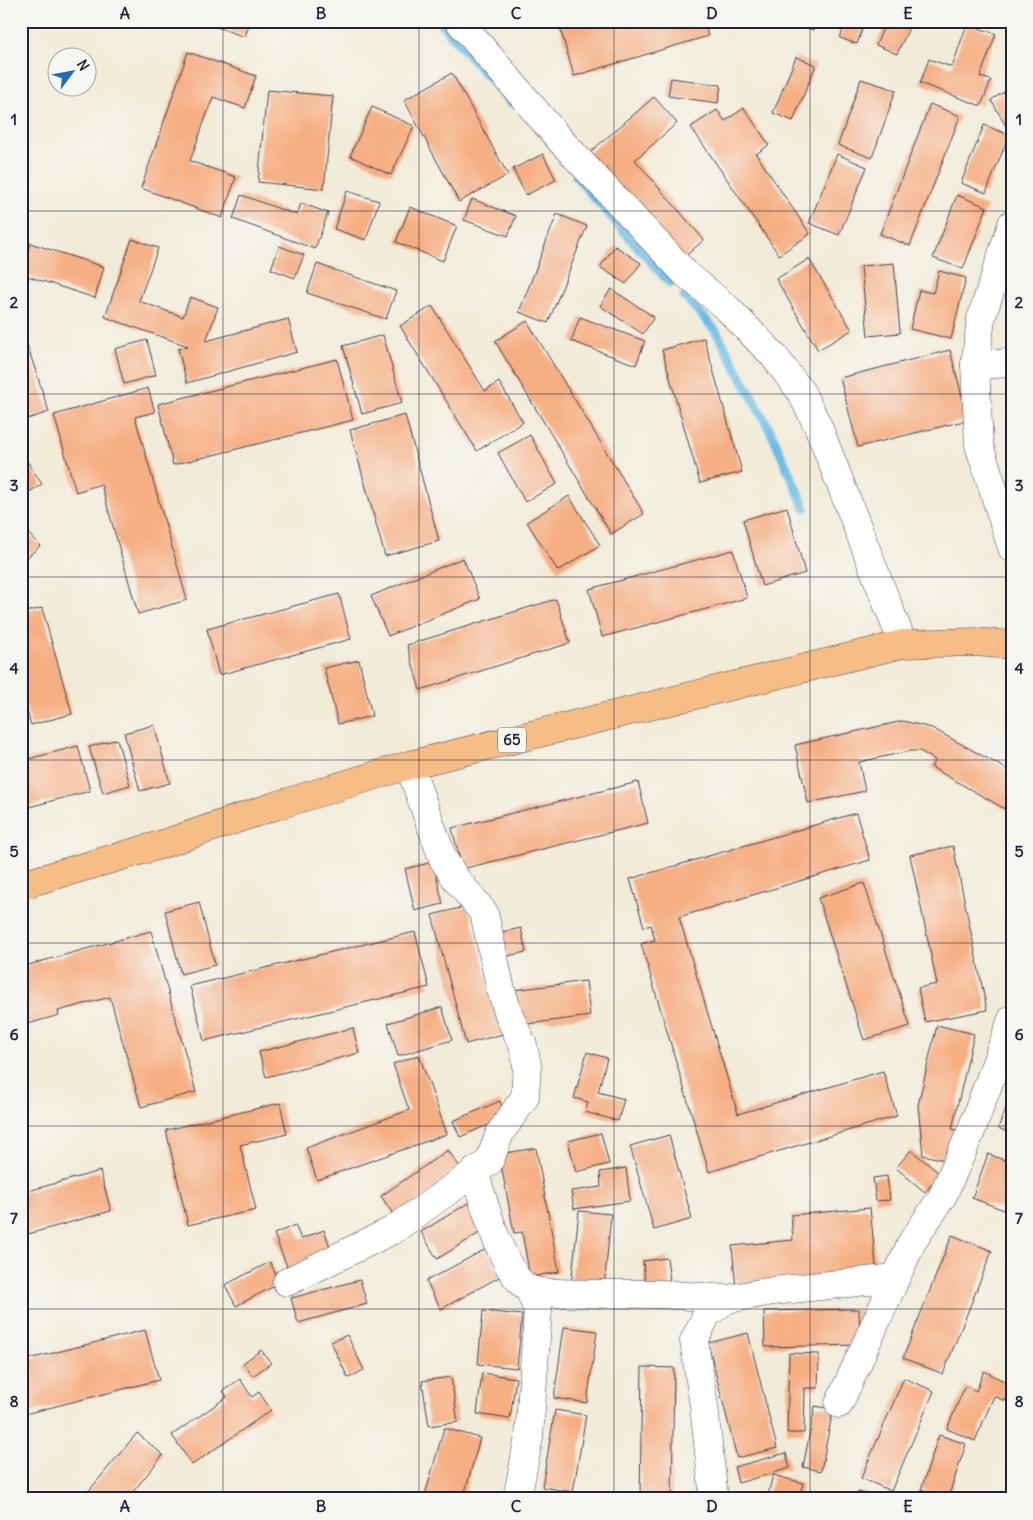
<svg xmlns="http://www.w3.org/2000/svg" width="1033" height="1520" font-family="Delius,sans-serif">
<rect width="100%" height="100%" fill="#f6f6f2"/>
<filter id="ink" filterUnits="userSpaceOnUse"><feTurbulence type="fractalNoise" baseFrequency=".02" numOctaves="2"/><feDisplacementMap in="SourceGraphic" scale="10" xChannelSelector="R" yChannelSelector="G"/><feConvolveMatrix kernelMatrix="1 2 1 2 8 2 1 2 1" color-interpolation-filters="sRGB"/></filter>
<filter id="wash" filterUnits="userSpaceOnUse"><feTurbulence type="fractalNoise" baseFrequency=".0096" numOctaves="4" result="noise"/><feDisplacementMap in="SourceGraphic" scale="20" xChannelSelector="R" yChannelSelector="G"/><feGaussianBlur stdDeviation="1.12" result="paint"/><feColorMatrix in="noise" values="0 0 0 0 0 0 0 0 0 0 0 0 0 0 0 0 0 1.4 0 .05"/><feComposite in="paint" operator="in"/></filter>
<g filter="url(#wash)">
<rect width="100%" height="100%" fill="#f2ebd8"/>
<g fill="none" stroke-linecap="round" stroke-linejoin="round">
<g stroke="#68bde5" stroke-width="9">
<path d="M439 21 511 103"/>
<path d="M576 177 670 283"/>
<path d="M684 296 716 331 770 430 805 508"/>
</g>
</g>
<g id="blocks">
<g fill="#f6af83">
<path d="M200 21H250L245 37Z"/>
<path d="M558 21H704L708 36 574 76Z"/>
<path d="M785 21H816L813 30Z"/>
<path d="M846 21H865L857 44 840 38Z"/>
<path d="M886 21H912L897 54 876 45Z"/>
<path d="M967 24 996 34 980 77 991 80 981 106 920 83 929 59 952 67Z"/>
<path d="M188 52 256 76 245 108 213 97 190 161 236 177 222 218 141 188Z"/>
<path d="M796 57 816 65 793 121 773 113Z"/>
<path d="M452 73 508 175 459 202 404 100Z"/>
<path d="M671 78 721 85 718 103 668 96Z"/>
<path d="M861 79 896 90 872 158 838 145Z"/>
<path d="M1012 87V123L1006 126 991 100Z"/>
<path d="M267 90 333 96 324 189 258 182Z"/>
<path d="M654 97 677 123 635 160 704 240 681 260 588 154Z"/>
<path d="M930 104 960 116 910 246 880 234Z"/>
<path d="M372 107 414 126 391 175 350 156Z"/>
<path d="M744 108 769 145 756 154 810 234 779 255 691 127 717 110 725 121Z"/>
<path d="M984 125 1009 135 986 193 961 183Z"/>
<path d="M543 154 556 180 526 195 513 169Z"/>
<path d="M837 154 867 167 839 235 809 223Z"/>
<path d="M347 191 379 201 366 240 334 229Z"/>
<path d="M241 195 297 215 301 203 328 213 315 249 233 219Z"/>
<path d="M957 195 987 207 963 269 933 258Z"/>
<path d="M472 199 516 216 508 236 464 220Z"/>
<path d="M410 207 457 226 443 261 396 242Z"/>
<path d="M557 214 587 226 548 323 519 312Z"/>
<path d="M132 239 158 248 139 301 183 317 190 297 218 307 206 341 288 319 297 352 187 383 178 349 188 346 105 317Z"/>
<path d="M30 243 104 267 95 298 21 274Z"/>
<path d="M279 246 304 255 295 278 271 269Z"/>
<path d="M615 246 641 263 626 284 600 267Z"/>
<path d="M809 259 852 330 818 350 776 279Z"/>
<path d="M894 263 900 333 868 336 861 266Z"/>
<path d="M317 264 396 291 386 319 307 293Z"/>
<path d="M939 271 966 278 951 339 910 329 919 290 933 293Z"/>
<path d="M611 289 654 317 643 334 600 306Z"/>
<path d="M432 306 485 391 499 382 523 422 477 451 400 326Z"/>
<path d="M580 317 645 341 636 365 571 341Z"/>
<path d="M527 321 644 514 611 534 495 341Z"/>
<path d="M21 326 49 412 21 421Z"/>
<path d="M383 335 402 403 362 414 343 346Z"/>
<path d="M704 338 742 472 700 483 662 350Z"/>
<path d="M147 340 156 375 124 384 115 349Z"/>
<path d="M950 350 968 420 858 447 840 378Z"/>
<path d="M337 359 353 420 173 465 158 404Z"/>
<path d="M148 388 155 412 135 417 187 600 138 614 101 484 76 492 54 415Z"/>
<path d="M405 415 439 541 385 556 350 430Z"/>
<path d="M530 435 557 484 525 502 498 453Z"/>
<path d="M21 452 42 484 21 497Z"/>
<path d="M569 496 600 545 558 571 527 522Z"/>
<path d="M787 507 805 573 762 586 743 520Z"/>
<path d="M21 526 40 546 21 563Z"/>
<path d="M733 550 747 598 602 637 589 589Z"/>
<path d="M463 558 480 599 388 636 371 596Z"/>
<path d="M339 594 351 639 219 675 207 629Z"/>
<path d="M556 599 570 643 420 690 407 645Z"/>
<path d="M42 608 72 714 31 725 21 690V613Z"/>
<path d="M359 660 372 716 338 724 324 668Z"/>
<path d="M903 721 932 728 1012 772V813L931 767 935 760 920 751H910L859 762 865 791 808 803 795 745Z"/>
<path d="M154 725 170 783 140 791 124 733Z"/>
<path d="M117 739 130 785 103 793 89 747Z"/>
<path d="M78 746 90 791 21 809V761Z"/>
<path d="M638 782 648 823 462 869 452 828Z"/>
<path d="M856 813 870 860 679 917 738 1114 883 1071 897 1116 709 1172 641 944 655 940 651 925 644 927 630 879Z"/>
<path d="M953 846 987 1010 925 1022 918 988 937 984 910 855Z"/>
<path d="M433 862 443 904 415 911 405 869Z"/>
<path d="M864 883 910 1026 864 1040 818 898Z"/>
<path d="M199 902 215 965 181 974 165 911Z"/>
<path d="M468 906 503 1034 466 1044 432 915Z"/>
<path d="M521 928 526 952 502 957 497 933Z"/>
<path d="M151 931 196 1092 141 1107 110 997 58 1011 59 1015 21 1026V967Z"/>
<path d="M415 932 429 987 204 1041 190 986Z"/>
<path d="M586 981 590 1016 519 1025 514 990Z"/>
<path d="M442 1007 452 1040 398 1056 388 1023Z"/>
<path d="M937 1025 974 1034 952 1129 961 1131 953 1162 923 1155 918 1105Z"/>
<path d="M353 1028 359 1053 266 1077 259 1052Z"/>
<path d="M587 1052 607 1058 598 1092 624 1099 618 1121 585 1112 588 1102 574 1098Z"/>
<path d="M419 1055 447 1134 317 1180 306 1148 409 1110 393 1064Z"/>
<path d="M500 1101 506 1117 460 1137 453 1121Z"/>
<path d="M1009 1101 1012 1103V1134L998 1128Z"/>
<path d="M280 1103 287 1134 240 1145 256 1210 188 1225 166 1130Z"/>
<path d="M601 1133 609 1164 576 1172 568 1141Z"/>
<path d="M669 1135 692 1219 654 1230 630 1146Z"/>
<path d="M536 1148 559 1272 530 1277 522 1232 514 1233 499 1154Z"/>
<path d="M448 1150 463 1171 395 1217 381 1196Z"/>
<path d="M911 1150 940 1174 925 1192 896 1168Z"/>
<path d="M988 1154 1012 1163V1213L972 1198Z"/>
<path d="M626 1168 630 1201 574 1209 571 1191 601 1187 600 1172Z"/>
<path d="M100 1171 111 1211 21 1236V1193Z"/>
<path d="M887 1176 890 1200 876 1201 873 1178Z"/>
<path d="M470 1202 486 1229 437 1259 421 1232Z"/>
<path d="M870 1208 877 1275 736 1289 732 1246 793 1240 791 1215Z"/>
<path d="M579 1211 611 1214 604 1289 571 1286Z"/>
<path d="M295 1225 301 1239 324 1230 332 1252 288 1269 274 1234Z"/>
<path d="M952 1235 992 1251 943 1374 903 1358Z"/>
<path d="M486 1249 501 1276 441 1309 426 1281Z"/>
<path d="M667 1258 671 1289 646 1292 643 1261Z"/>
<path d="M270 1262 280 1283 236 1306 225 1285Z"/>
<path d="M360 1280 367 1304 298 1323 291 1298Z"/>
<path d="M859 1309 860 1345 765 1347 764 1311Z"/>
<path d="M483 1311 522 1315 517 1368 478 1364Z"/>
<path d="M564 1327 597 1331 587 1403 554 1398Z"/>
<path d="M145 1330 159 1380 21 1415V1361Z"/>
<path d="M748 1333 777 1448 737 1458 708 1343Z"/>
<path d="M347 1335 364 1370 348 1378 331 1342Z"/>
<path d="M261 1350 271 1363 253 1376 243 1363Z"/>
<path d="M789 1353 819 1354 818 1388H805L804 1433H787Z"/>
<path d="M642 1367 674 1368 672 1499H640Z"/>
<path d="M984 1371 1012 1385 1005 1401 994 1396 975 1441 947 1429 965 1386 976 1391Z"/>
<path d="M482 1373 516 1378 510 1419 477 1414Z"/>
<path d="M451 1377 458 1422 429 1426 422 1381Z"/>
<path d="M904 1378 934 1391 891 1491 861 1478Z"/>
<path d="M240 1379 252 1397 259 1392 271 1410 192 1465 172 1435 227 1397 223 1391Z"/>
<path d="M815 1406 833 1409 821 1471 803 1467Z"/>
<path d="M555 1410 586 1415 573 1492 542 1487Z"/>
<path d="M444 1428 480 1438 463 1499H424Z"/>
<path d="M137 1433 163 1455 127 1499H82Z"/>
<path d="M939 1435 966 1444 948 1498 921 1489Z"/>
<path d="M786 1453 790 1468 738 1483 734 1467Z"/>
<path d="M773 1475 803 1483 799 1499H767Z"/>
<path d="M1012 1479V1499H1003Z"/>
<path d="M858 1492 884 1498V1499H856Z"/>
</g>
</g>
</g>
<g filter="url(#ink)">
<use href="#blocks" fill-opacity="0" stroke="#414053" stroke-width="1"/>
<g fill="none" stroke-linecap="round" stroke-linejoin="round">
<g stroke="#414053" stroke-width="29">
<g id="minor">
<path d="M459 21 561 141 685 273 728 309 774 356 801 392 818 426 903 644"/>
<path d="M1012 224 981 319 975 365 979 445 1012 548"/>
<path d="M975 365 1012 363"/>
<path d="M474 1172C484 1200 502 1274 529 1289 542 1296 636 1293 659 1294 682 1295 705 1298 727 1299"/>
<path d="M287 1282 393 1230 489 1162 500 1133 525 1097 527 1065 523 1045 510 1018 501 990 484 913 456 879 443 859 409 765"/>
<path d="M839 1404 912 1242 942 1197 970 1134 1012 1019"/>
<path d="M517 1499 529 1437 538 1310 529 1289"/>
<path d="M714 1499 704 1406 694 1341 707 1314 727 1299 773 1291 895 1278"/>
</g>
</g>
<g stroke="#414053" stroke-width="29">
<path id="major" d="M21 885 160 845 275 806 409 765 903 644 975 642 1012 645"/>
</g>
<use href="#minor" stroke="#fff" stroke-width="28"/>
<use href="#major" stroke="#f6be86" stroke-width="28"/>
</g>
</g>
<path fill="none" stroke="#22223b" stroke-width="1" stroke-opacity="0.55" d="M223 21V1499M419 21V1499M614 21V1499M810 21V1499M21 211H1012M21 394H1012M21 577H1012M21 760H1012M21 943H1012M21 1126H1012M21 1309H1012"/>
<g text-anchor="middle" stroke-width="5" stroke-linejoin="round" paint-order="stroke">
<rect fill="#f6f6f2" stroke="#626272" stroke-width="1" x="498" y="727.5" width="28" height="25" rx="4"/>
<g font-size="15" font-weight="bold" fill="#22223b">
<text x="512" y="745">65</text>
</g>
</g>
<rect width="1033" height="1520" fill="none" stroke="#f6f6f2" stroke-width="55"/>
<g transform="translate(72 72) rotate(58)"><circle r="24" fill="#f6f6f2" stroke="#a1a1a9"/>
<path d="M0-4L9 19L0 12L-9 19Z" fill="#1f6fb2"/>
<text y="-8" font-size="14" font-weight="bold" text-anchor="middle" fill="#22223b">N</text>
</g>
<rect x="28" y="28" width="978" height="1464" fill="none" stroke="#22223b" stroke-width="2"/>
<g font-size="16" text-anchor="middle" font-weight="bold" fill="#22223b">
<text x="125" y="19">A</text>
<text x="321" y="19">B</text>
<text x="516" y="19">C</text>
<text x="712" y="19">D</text>
<text x="908" y="19">E</text>
<text x="14" y="125">1</text>
<text x="1019" y="125">1</text>
<text x="14" y="308">2</text>
<text x="1019" y="308">2</text>
<text x="14" y="491">3</text>
<text x="1019" y="491">3</text>
<text x="14" y="674">4</text>
<text x="1019" y="674">4</text>
<text x="14" y="857">5</text>
<text x="1019" y="857">5</text>
<text x="14" y="1040">6</text>
<text x="1019" y="1040">6</text>
<text x="14" y="1224">7</text>
<text x="1019" y="1224">7</text>
<text x="14" y="1407">8</text>
<text x="1019" y="1407">8</text>
<text x="125" y="1512">A</text>
<text x="321" y="1512">B</text>
<text x="516" y="1512">C</text>
<text x="712" y="1512">D</text>
<text x="908" y="1512">E</text>
</g>
</svg>
